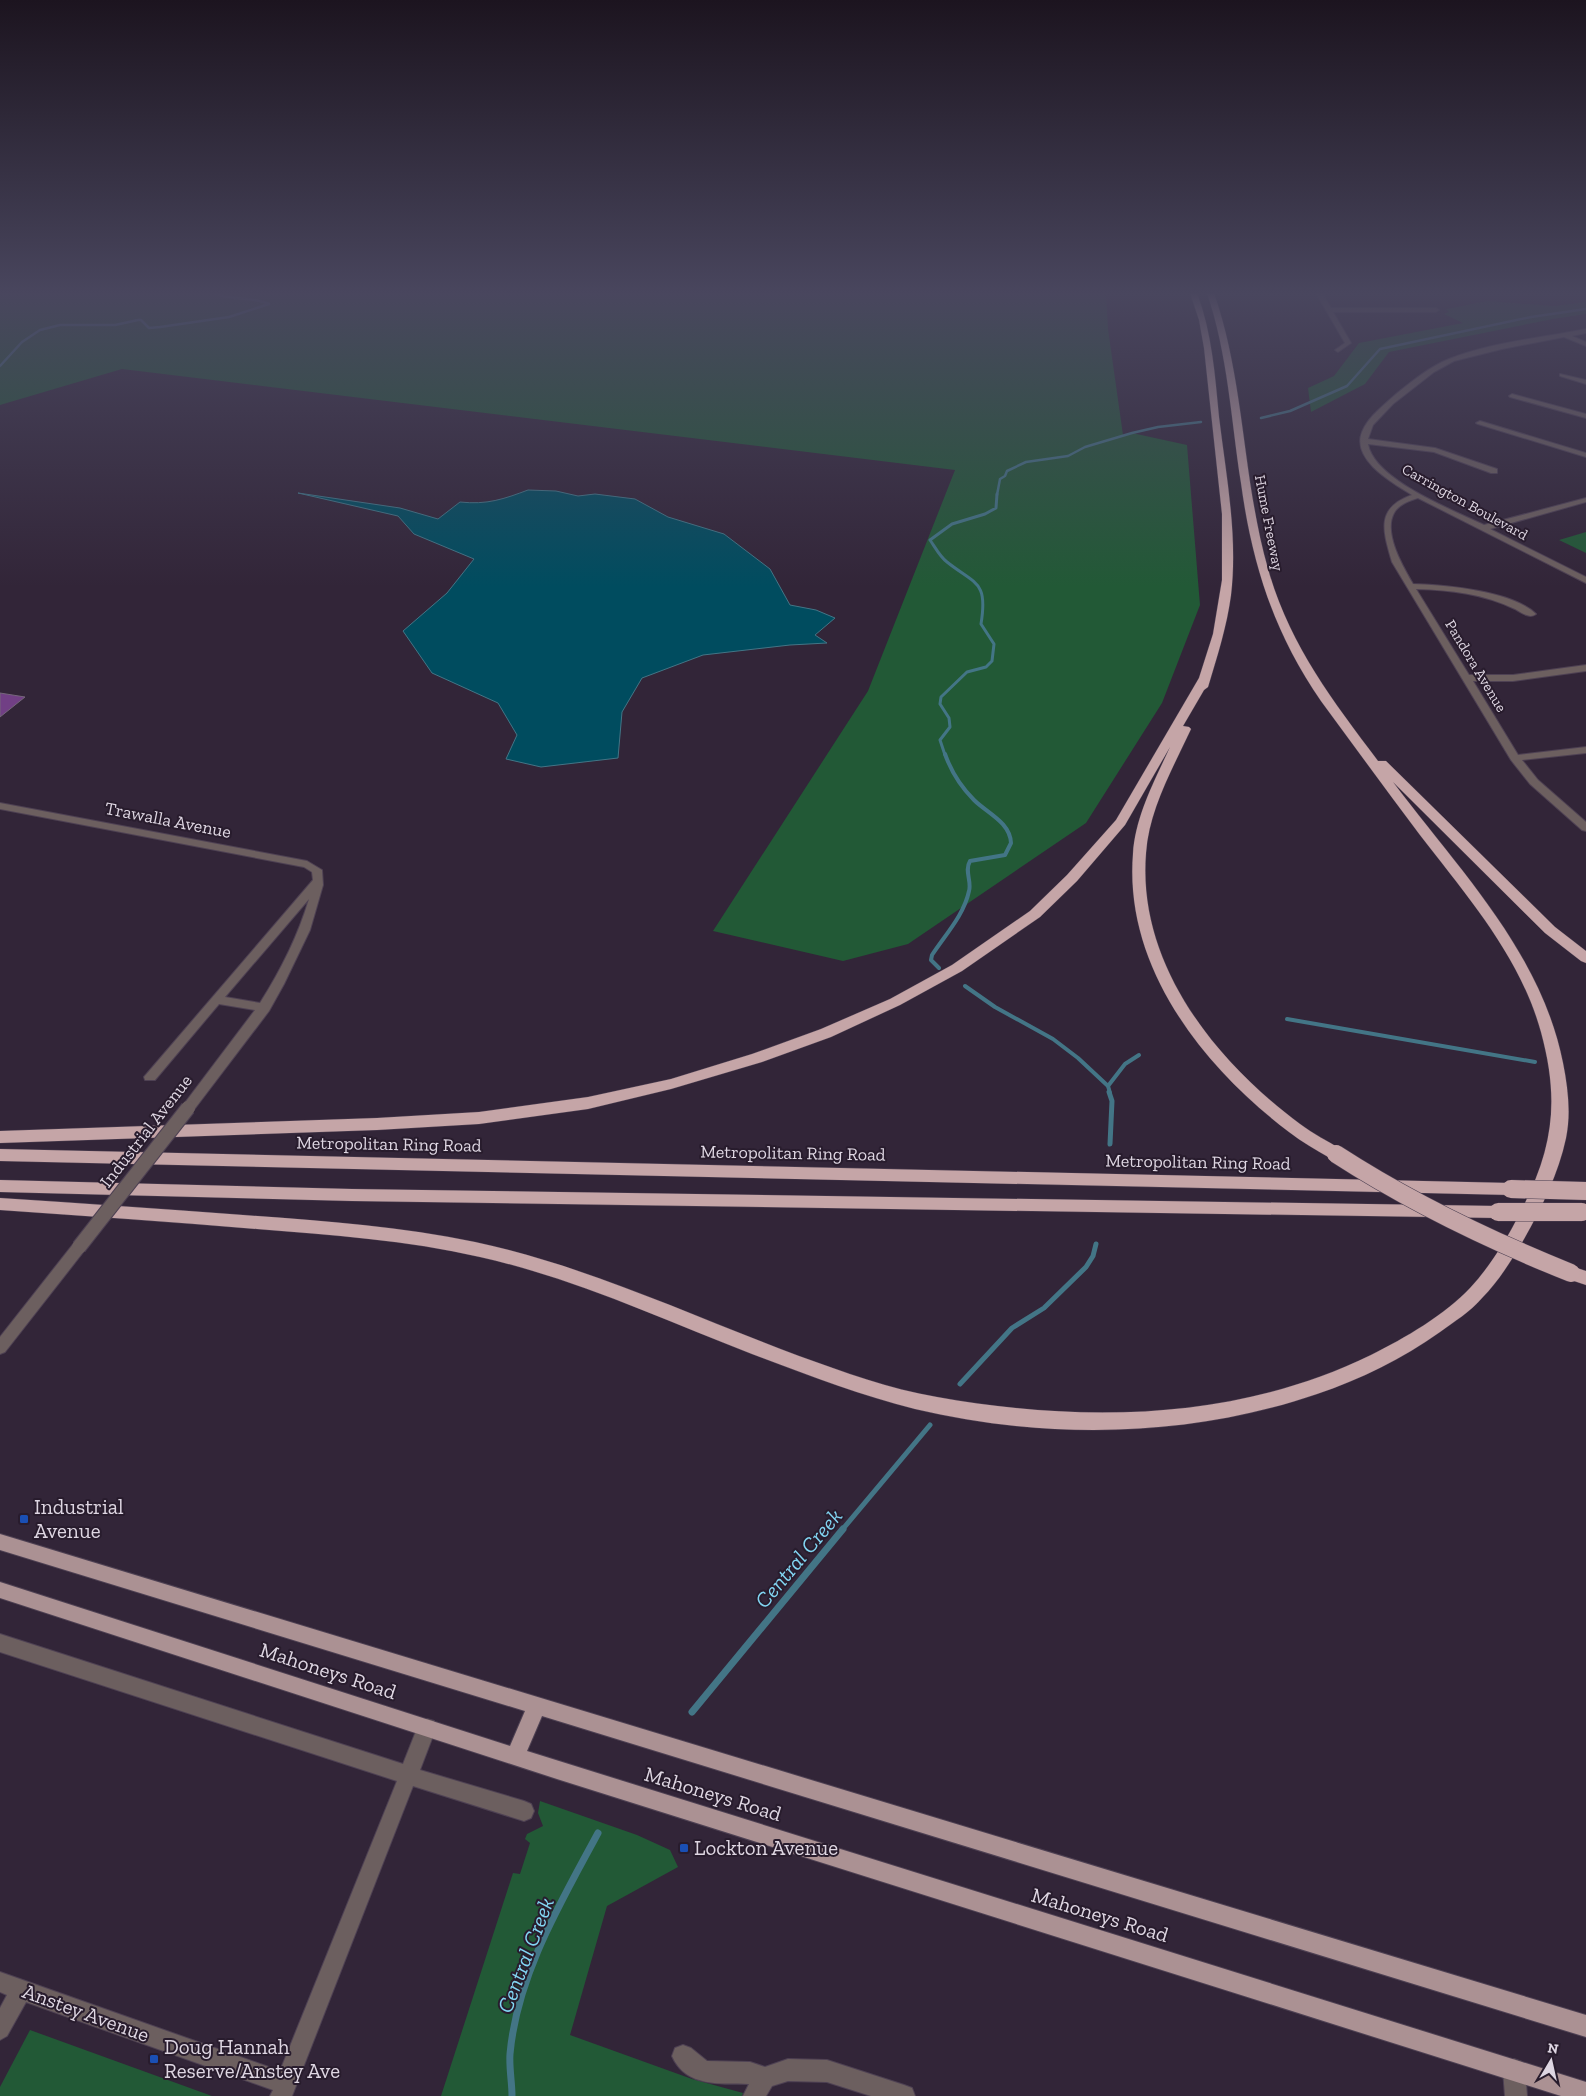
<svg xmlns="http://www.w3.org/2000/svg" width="1586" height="2096" font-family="'Zilla Slab',serif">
<rect width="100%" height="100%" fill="#322538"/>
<g fill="#225936">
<path d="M0 293H1106L1108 329 1123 435 1132 433 1187 445 1200 605 1162 703 1086 823 908 944 843 961 713 931 868 691 955 470 122 369 0 405Z"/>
<path d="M1488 301 1554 306 1586 302V314L1553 319 1389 352 1365 384 1311 412 1308 388 1334 376 1359 343 1463 323 1444 314 1449 312 1446 309Z"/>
<path d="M1586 532V553L1559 540Z"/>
<path d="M540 1801 637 1835 670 1850 678 1867 607 1906 570 2035 692 2079 743 2093 742 2096H441L513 1873 520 1874 530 1843 525 1839 527 1834 543 1826 538 1813Z"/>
<path d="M30 2030 212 2096H0V2087Z"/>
</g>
<path fill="#004c5f" stroke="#437586" d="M528 490 556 491 578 496 595 494 635 499 668 517 724 534 770 569 790 605 816 610 835 618 815 635 827 643 790 645 703 655 642 678 622 712 618 758 541 767 506 759 517 735 498 703 432 673 403 631 447 593 474 559 414 534 398 516 298 493 400 508 438 519 460 502C487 505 504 499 528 490Z"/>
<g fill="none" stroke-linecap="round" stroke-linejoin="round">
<g stroke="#437586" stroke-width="2.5">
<path d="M0 366 22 342 40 330 60 325H115L138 320H141L149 328 160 327 229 317 269 304C252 296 231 301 214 293"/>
<path d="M1261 418 1290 411 1347 386 1380 349 1531 317 1586 309"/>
<path d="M997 495 1000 479 1005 476 1007 471 1026 462 1068 456 1085 447 1132 433 1158 427 1201 422"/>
</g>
<path stroke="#437586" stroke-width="3" d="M945 755 940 740 950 727 949 718 940 704 941 697 967 672 986 667 992 661 994 644 981 624C988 581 976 585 947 562 940 557 935 547 930 540L952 524 985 514 996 508 997 494"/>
<g stroke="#437586" stroke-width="4">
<path d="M939 968 931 960 932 955C945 935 964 915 969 891 972 881 964 871 970 861L1005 855 1011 843C1010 822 987 813 974 800 961 787 951 771 945 754"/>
<path d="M965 986 995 1007 1053 1039 1078 1058 1108 1086 1110 1093"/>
<path d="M1287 1019 1535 1062"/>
<path d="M1108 1086 1125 1064 1139 1055"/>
</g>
<g stroke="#437586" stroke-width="5">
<path d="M1109 1092 1112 1101 1110 1144"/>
<path d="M960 1384 1012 1328 1044 1308 1086 1267 1093 1256 1096 1244"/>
<path d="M842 1530 930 1425"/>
</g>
<g stroke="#437586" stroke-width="7">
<path d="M692 1712 843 1529"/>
<path d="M512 2096C512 2082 509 2068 510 2054 517 1975 561 1902 598 1833"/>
</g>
</g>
<path fill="#713f85" stroke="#75667b" d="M0 693 25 697 0 717Z"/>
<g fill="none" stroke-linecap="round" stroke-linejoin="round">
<g stroke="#4e4153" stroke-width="2">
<g id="minor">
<path d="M1316 293H1322L1331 308H1436L1439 310 1436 312H1333L1351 343 1338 352 1335 350 1345 343Z"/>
<path d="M1586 329V333L1572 336 1586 342V346L1564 337 1502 349 1454 361 1434 372 1393 404 1373 425 1368 439 1435 448 1497 469V473H1491L1434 452 1368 444C1374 480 1453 510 1484 525L1586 498V502L1490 529 1586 577V583L1418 498C1409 501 1399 504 1394 513 1383 533 1403 567 1413 584 1446 585 1512 591 1536 614 1530 619 1522 613 1515 609 1484 594 1451 590 1416 589L1469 675H1513L1586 665V671L1513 681H1473L1518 755 1586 747V753L1522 760 1538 780 1586 822V831L1582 830 1530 784 1511 760 1392 562C1383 531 1375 508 1412 495 1393 483 1351 460 1362 432 1368 417 1384 405 1395 395 1411 382 1429 367 1449 359 1492 342 1541 338 1586 329Z"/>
<path d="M1560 374 1586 380V384L1560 376Z"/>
<path d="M1512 394 1586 414V418L1510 397 1509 396Z"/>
<path d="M1480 421 1586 453V457L1478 424 1476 423Z"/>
<path d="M0 803 307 861 322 870 323 885 310 930 284 984 269 1011 193 1111H183L181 1108 255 1010 219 1004 155 1080H145L144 1077 313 880 312 872 304 867 0 809ZM309 899C298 936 281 970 260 1003L225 997Z"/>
<path d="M79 1241 84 1243 86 1247 84 1251 5 1352 0 1354V1337L74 1243Z"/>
<path d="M0 1634 403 1764 420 1721 427 1719 434 1721 436 1728 420 1770 524 1801 531 1804 534 1811 531 1818 524 1821 413 1786 292 2096H270L273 2090 26 2002 7 2036 0 2040V2008L7 1995 0 1992V1972L280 2071 397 1781 0 1652Z"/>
<path d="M683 2045 691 2048 707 2061 750 2062 765 2067 788 2059 827 2060 904 2085 912 2088 915 2096H871L827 2082 788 2081 772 2086 766 2096H743L749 2084C721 2083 686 2088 672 2056L675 2048Z"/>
<path d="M1514 2059 1522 2062 1525 2070 1527 2096H1505L1503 2070 1506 2062Z"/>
</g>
</g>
<g stroke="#4e4153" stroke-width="2">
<path id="primary" d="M0 1534 1586 2015V2037L542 1716 527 1751 1586 2082V2096H1561L557 1779 0 1598V1582L510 1746 525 1711 0 1550Z"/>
</g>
<g stroke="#4e4153" stroke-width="1">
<g id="motorway">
<path d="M1190 293H1197C1212 333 1215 375 1219 417 1226 475 1238 536 1231 595 1227 626 1217 657 1208 687L1204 690 1183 726 1189 727 1191 729C1173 768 1149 809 1146 853 1137 964 1215 1061 1300 1124 1313 1134 1328 1141 1342 1150L1344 1154 1342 1158 1336 1160 1330 1158C1316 1150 1302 1142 1289 1132 1203 1067 1124 967 1133 854 1135 817 1155 780 1170 747L1125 825 1077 881 1040 917 962 971 900 1005 831 1037 762 1062 671 1089 588 1109 479 1124 377 1130 0 1143V1131L377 1118 479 1112 588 1097 671 1079 752 1054 821 1029 890 999 952 965 1030 911 1067 875 1116 820 1199 678 1213 634 1222 580V514L1204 348 1199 320Z"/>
<path d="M1207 293H1214C1245 382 1242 478 1268 569 1289 644 1332 700 1378 761H1386L1555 927 1586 951V963L1581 961 1545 933 1393 782C1459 870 1541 952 1563 1063 1568 1088 1571 1114 1566 1138 1558 1176 1539 1213 1520 1246 1509 1264 1497 1283 1482 1298 1470 1312 1455 1321 1440 1332 1402 1359 1361 1379 1317 1394 1189 1438 1046 1440 915 1409 859 1395 805 1374 752 1354 662 1319 574 1278 480 1257 407 1240 331 1235 257 1229 171 1222 86 1216 0 1210V1198C81 1203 162 1209 243 1215 321 1221 399 1226 475 1242 587 1266 692 1316 799 1356 844 1372 889 1389 937 1397 1082 1423 1236 1421 1371 1355 1405 1338 1445 1315 1471 1287 1491 1265 1507 1239 1520 1213 1553 1149 1560 1102 1541 1032 1520 956 1467 896 1420 835 1387 791 1354 746 1321 701 1274 633 1252 564 1241 483 1231 419 1228 355 1207 293Z"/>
<path d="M0 1149 1511 1183 1517 1185 1519 1189 1517 1193 1511 1195 0 1161Z"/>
<path d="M0 1180 352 1189 1498 1206 1504 1207 1506 1212 1504 1217 1498 1218 352 1201 0 1192Z"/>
<path d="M1571 1266 1586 1271V1285L1565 1278 1562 1273 1565 1268Z"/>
</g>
</g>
<use href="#minor" fill="#6c5f5f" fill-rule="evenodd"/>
<use href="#primary" fill="#ab9193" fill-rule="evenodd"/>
<use href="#motorway" fill="#c5a5a7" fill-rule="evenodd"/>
<g stroke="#4e4153" stroke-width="16" stroke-linecap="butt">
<path id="minor-bridge" d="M79 1247 188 1108"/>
</g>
<g stroke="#4e4153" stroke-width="19" stroke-linecap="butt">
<g id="motorway-bridge">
<path d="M1336 1154C1410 1202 1489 1240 1571 1273"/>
<path d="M1511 1189 1586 1191"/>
<path d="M1498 1212H1582"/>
</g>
</g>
<use href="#minor-bridge" stroke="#6c5f5f" stroke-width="14"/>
<use href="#motorway-bridge" stroke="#c5a5a7" stroke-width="18"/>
</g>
<linearGradient id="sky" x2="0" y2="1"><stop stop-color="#1c141f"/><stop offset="0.5" stop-color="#49465e"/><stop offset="1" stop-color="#49465e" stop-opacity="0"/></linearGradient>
<rect width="1586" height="587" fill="url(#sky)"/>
<g fill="#1a4fb4" stroke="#281c2d" stroke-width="2">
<rect x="19" y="1514" width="10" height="10" rx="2.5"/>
<rect x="679" y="1843" width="10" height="10" rx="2.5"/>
<rect x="149" y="2054" width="10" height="10" rx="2.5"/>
</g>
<g text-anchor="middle" stroke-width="4" stroke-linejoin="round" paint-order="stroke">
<g font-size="15" fill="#ded6e2" stroke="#281c2d">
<text transform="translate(1465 502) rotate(29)" y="5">Carrington Boulevard</text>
<text transform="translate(1269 523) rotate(79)" y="5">Hume Freeway</text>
<text transform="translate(1476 666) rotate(59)" y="5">Pandora Avenue</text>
</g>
<g font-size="18" fill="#ded6e2" stroke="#281c2d">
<text transform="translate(168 820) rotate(11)" y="6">Trawalla Avenue</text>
<text transform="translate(146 1131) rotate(-52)" y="6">Industrial Avenue</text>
<text transform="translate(389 1144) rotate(1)" y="6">Metropolitan Ring Road</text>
<text transform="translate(793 1153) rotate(1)" y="6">Metropolitan Ring Road</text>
<text transform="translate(1198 1162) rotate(1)" y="6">Metropolitan Ring Road</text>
</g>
<g font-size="21" fill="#ded6e2" stroke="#281c2d" text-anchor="start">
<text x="34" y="1514">Industrial<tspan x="34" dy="24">Avenue</tspan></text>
<text x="694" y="1855">Lockton Avenue</text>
<text x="164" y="2054">Doug Hannah<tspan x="164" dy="24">Reserve/Anstey Ave</tspan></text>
</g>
<g font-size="21" fill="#ded6e2" stroke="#281c2d">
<text transform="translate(328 1671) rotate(18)" y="7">Mahoneys Road</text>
<text transform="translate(713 1794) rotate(17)" y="7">Mahoneys Road</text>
<text transform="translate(1100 1915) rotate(17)" y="7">Mahoneys Road</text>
<text transform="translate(86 2013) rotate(20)" y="7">Anstey Avenue</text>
</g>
<g font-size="22" font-style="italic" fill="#82d5f2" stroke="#281c2d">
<text transform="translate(798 1558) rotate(-50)" y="8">Central Creek</text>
<text transform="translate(525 1955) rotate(-69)" y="8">Central Creek</text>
</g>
</g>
<g transform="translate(1551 2061) rotate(9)" stroke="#281c2d" stroke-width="4" paint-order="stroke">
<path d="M0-4L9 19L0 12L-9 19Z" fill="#ded6e2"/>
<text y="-8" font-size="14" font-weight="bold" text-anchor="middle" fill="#ded6e2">N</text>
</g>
</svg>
